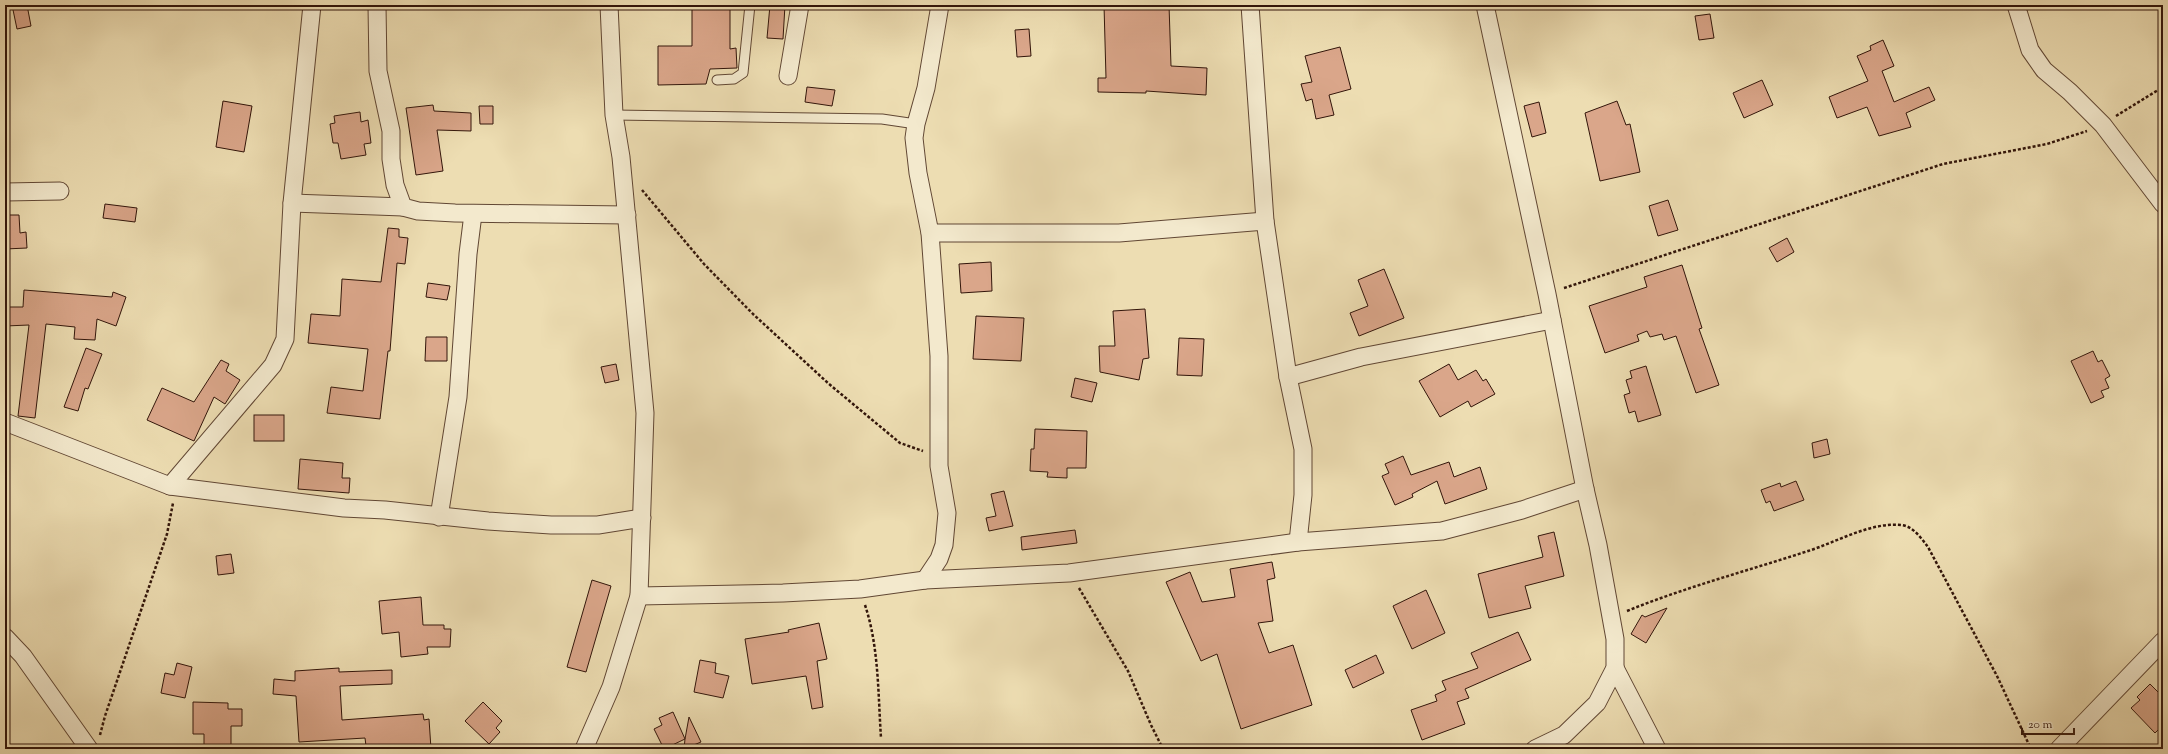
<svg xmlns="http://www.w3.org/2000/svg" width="2168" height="754" font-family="'Sorts Mill Goudy',serif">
<rect width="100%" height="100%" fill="#edddb2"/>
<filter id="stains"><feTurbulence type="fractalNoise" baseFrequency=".005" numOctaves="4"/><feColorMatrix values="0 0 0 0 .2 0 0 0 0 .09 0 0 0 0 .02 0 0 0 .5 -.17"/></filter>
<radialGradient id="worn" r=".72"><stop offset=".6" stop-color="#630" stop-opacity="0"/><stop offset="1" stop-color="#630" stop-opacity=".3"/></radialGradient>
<g fill="#daa68a" stroke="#32150a">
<path d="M12 5H27L31 26 17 29Z"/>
<path d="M692 5H730V49L736 48 737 68 710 69 706 84 658 85V46H692Z"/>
<path d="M770 5H785L783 39 767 38Z"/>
<path d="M1104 5H1169L1171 66 1207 68 1206 95 1146 91V93L1098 92V78H1106Z"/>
<path d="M1710 14 1714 38 1699 40 1695 16Z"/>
<path d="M1029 29 1031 56 1017 57 1015 30Z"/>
<path d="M1883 40 1894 66 1882 71 1894 102 1929 87 1935 100 1906 113 1911 127 1879 136 1867 107 1837 118 1829 97 1868 81 1857 56 1871 50 1870 46Z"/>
<path d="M1340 47 1351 89 1329 95 1334 115 1316 119 1312 99 1306 101 1301 84 1312 82 1305 56Z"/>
<path d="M1762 80 1773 105 1744 118 1733 93Z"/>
<path d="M807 87 835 90 832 106 805 102Z"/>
<path d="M223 101 252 106 244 152 216 147Z"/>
<path d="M1617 101 1626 125 1630 124 1640 172 1600 181 1585 113Z"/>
<path d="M1539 102 1546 133 1532 137 1524 106Z"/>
<path d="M433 105 434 111 471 113V131L437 130 443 171 416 175 406 108Z"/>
<path d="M479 106H493V124H480Z"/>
<path d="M360 112 361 122 368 120 371 143 364 144 366 155 341 159 338 143H333L330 124 335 123 334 116Z"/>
<path d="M1668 200 1678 230 1658 236 1649 206Z"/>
<path d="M105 204 137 208 135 222 103 218Z"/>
<path d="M5 215H19L20 233 26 232 27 248 5 249Z"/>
<path d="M388 228 399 229V237L408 238 405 264 397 263 390 351H388L380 419 327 413 331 387 363 391 368 349 308 343 311 314 340 316 342 279 381 282Z"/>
<path d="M1787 238 1794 252 1777 262 1769 248Z"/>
<path d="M991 262 992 291 961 293 959 264Z"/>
<path d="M1682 265 1702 328 1699 329 1719 385 1696 393 1676 336 1664 340 1662 334 1650 337 1647 331 1637 335 1639 341 1605 353 1589 306 1647 287 1644 277Z"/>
<path d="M1384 269 1404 318 1359 336 1350 313 1368 306 1358 280Z"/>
<path d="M428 283 450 286 447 300 426 297Z"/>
<path d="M24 290 112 297 113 292 126 297 116 326 97 319 95 340 74 339 75 327 46 324 35 418 18 416 29 325 5 326V307H23Z"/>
<path d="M1145 309 1149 358 1143 359 1139 380 1100 372 1099 346H1115L1113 311Z"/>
<path d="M976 316 1024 318 1021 361 973 359Z"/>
<path d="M426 337H447V361H425Z"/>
<path d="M1179 338 1204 339 1202 376 1177 375Z"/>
<path d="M86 348 102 354 88 389 85 388 78 411 64 407Z"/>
<path d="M2093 351 2098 362 2102 360 2110 376 2105 379 2109 388 2101 391 2104 397 2091 403 2071 361Z"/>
<path d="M221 360 229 364 226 371 240 380 225 404 214 397 194 441 147 420 162 388 194 402Z"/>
<path d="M616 364 619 380 605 383 601 367Z"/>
<path d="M1449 364 1458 380 1476 370 1483 381 1486 379 1495 394 1471 407 1468 401 1440 417 1419 381Z"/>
<path d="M1646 366 1661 415 1638 422 1635 411 1629 413 1624 395 1630 393 1626 380 1632 378 1630 371Z"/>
<path d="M1075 378 1097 383 1092 402 1071 397Z"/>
<rect x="254" y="415" width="30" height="26"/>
<path d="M1035 429 1087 431 1086 468H1067V478L1047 477 1048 472 1030 471 1031 449H1034Z"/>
<path d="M1827 439 1830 454 1814 458 1812 443Z"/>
<path d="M1403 456 1411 475 1449 462 1454 477 1480 467 1487 489 1445 504 1437 481 1412 494 1413 497 1395 505 1382 476 1389 473 1385 464Z"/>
<path d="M300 459 343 463 342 478H350L349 493 298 489Z"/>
<path d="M1796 481 1804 500 1774 511 1770 501 1766 503 1761 490 1780 483 1781 487Z"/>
<path d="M1004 491 1013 526 989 531 986 518 996 516 991 494Z"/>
<path d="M1075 530 1077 543 1022 550 1021 537Z"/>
<path d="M1554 532 1564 576 1525 586 1531 608 1489 618 1478 574 1543 557 1538 536Z"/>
<path d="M231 554 234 573 218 575 216 556Z"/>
<path d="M1272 562 1275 578 1267 580 1273 621 1258 623 1269 653 1293 645 1312 705 1241 729 1217 654 1201 661 1166 582 1190 572 1202 602 1235 597 1230 569Z"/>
<path d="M592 580 611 586 586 672 567 667Z"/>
<path d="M1426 590 1445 633 1412 649 1393 606Z"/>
<path d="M421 597 423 625H444V629H451L450 647H427L428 654 401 657 399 632 382 634 379 601Z"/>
<path d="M1667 608 1646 643 1631 634 1642 615 1645 617Z"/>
<path d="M819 623 827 659 817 661 823 707 812 709 806 676 752 684 745 639 789 632 788 630Z"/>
<path d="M1518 632 1531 660 1465 689 1469 698 1457 702 1465 724 1422 740 1411 710 1437 701 1435 695 1446 690 1442 681 1478 668 1471 653Z"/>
<path d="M1376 655 1384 673 1353 688 1345 670Z"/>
<path d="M700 660 716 663 715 673 729 676 723 698 694 692Z"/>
<path d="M177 663 192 667 185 698 161 693 165 673 174 675Z"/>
<path d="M339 668V672L392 670V684L340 686 342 720 423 714 424 720 429 719 431 749H381L380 745 366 746 365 738 299 742 296 696 273 694 274 679 295 681V671Z"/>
<path d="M2150 684 2163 697V725L2155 733 2131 708 2140 700 2137 697Z"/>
<path d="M193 702 228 703V709H242V726H231V746L204 745V734H193Z"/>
<path d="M483 702 502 721 496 728 500 732 489 744 465 721Z"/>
<path d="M673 712 685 739 689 717 701 742 684 749 685 739 664 749 654 729 662 725 659 718Z"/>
</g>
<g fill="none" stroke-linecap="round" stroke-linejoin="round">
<g stroke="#614734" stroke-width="11">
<g id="service">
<path d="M717 80 734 79 743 73 750 5"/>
<path d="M614 115 882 119 916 124"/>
</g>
</g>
<g stroke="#614734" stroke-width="19">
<g id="minor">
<path d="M377 5 378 71 391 131V159L395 185 403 207 418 211 455 213 627 215"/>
<path d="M1250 5 1265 221 1288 377 1303 449V495L1298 542"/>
<path d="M1485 5 1547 294 1585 489 1598 545 1615 639V668L1597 703 1564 735 1535 749"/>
<path d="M2016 5 2030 50 2044 70 2070 92 2103 125 2163 204"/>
<path d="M788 76 800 5"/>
<path d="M5 192 60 191"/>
<path d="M292 203 403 207"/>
<path d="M930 233H1119L1265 221"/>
<path d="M1288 377 1361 357 1552 320"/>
<path d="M5 422 170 486 344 508 385 510 488 521 551 525H598L642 518"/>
<path d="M170 486 273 365 285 339 292 203 312 5"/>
<path d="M439 517 458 397 468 254 473 214"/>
<path d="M925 580 939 559 944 545 947 513 939 466V356L930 233 918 173 914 138 916 124 926 88 940 5"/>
<path d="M639 596 783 593 860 589 925 580 1069 573 1298 542 1442 531 1522 510 1585 489"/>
<path d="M5 637 23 656 89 749"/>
<path d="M1615 668 1657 749"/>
<path d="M584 749 611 687 639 596 645 413 621 157 614 115 609 5"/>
<path d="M2059 749 2163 641"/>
</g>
</g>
<g stroke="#32150a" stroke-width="2.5" stroke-dasharray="3 2" stroke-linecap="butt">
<path d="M2116 116 2163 87"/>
<path d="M642 190 704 264 753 314 829 384 900 443 923 451"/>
<path d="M1564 288 1943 164 2047 144 2087 131"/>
<path d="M1079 588 1128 671 1151 725 1163 749"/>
<path d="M865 605C879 647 878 694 881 738"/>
<path d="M1627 611C1686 587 1747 571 1808 551 1837 542 1870 522 1901 525 1913 526 1921 538 1928 547L1997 676 2031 749"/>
<path d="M100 735 105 716 167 534 173 503"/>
</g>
<use href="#service" stroke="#f3e9cd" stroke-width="9"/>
<use href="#minor" stroke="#f3e9cd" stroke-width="17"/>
</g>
<rect width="2168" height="754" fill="none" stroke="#edddb2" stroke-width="20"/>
<rect x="6" y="6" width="2156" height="742" fill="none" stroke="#32150a" stroke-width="2"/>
<rect x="10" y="10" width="2148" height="734" fill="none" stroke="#32150a"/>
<path d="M2022 728v6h52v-6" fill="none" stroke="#32150a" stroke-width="2"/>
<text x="2028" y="728" font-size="12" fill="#32150a" stroke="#f3e9cd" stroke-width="3" paint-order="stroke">20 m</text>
<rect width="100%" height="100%" filter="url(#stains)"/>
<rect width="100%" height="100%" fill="url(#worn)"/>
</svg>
